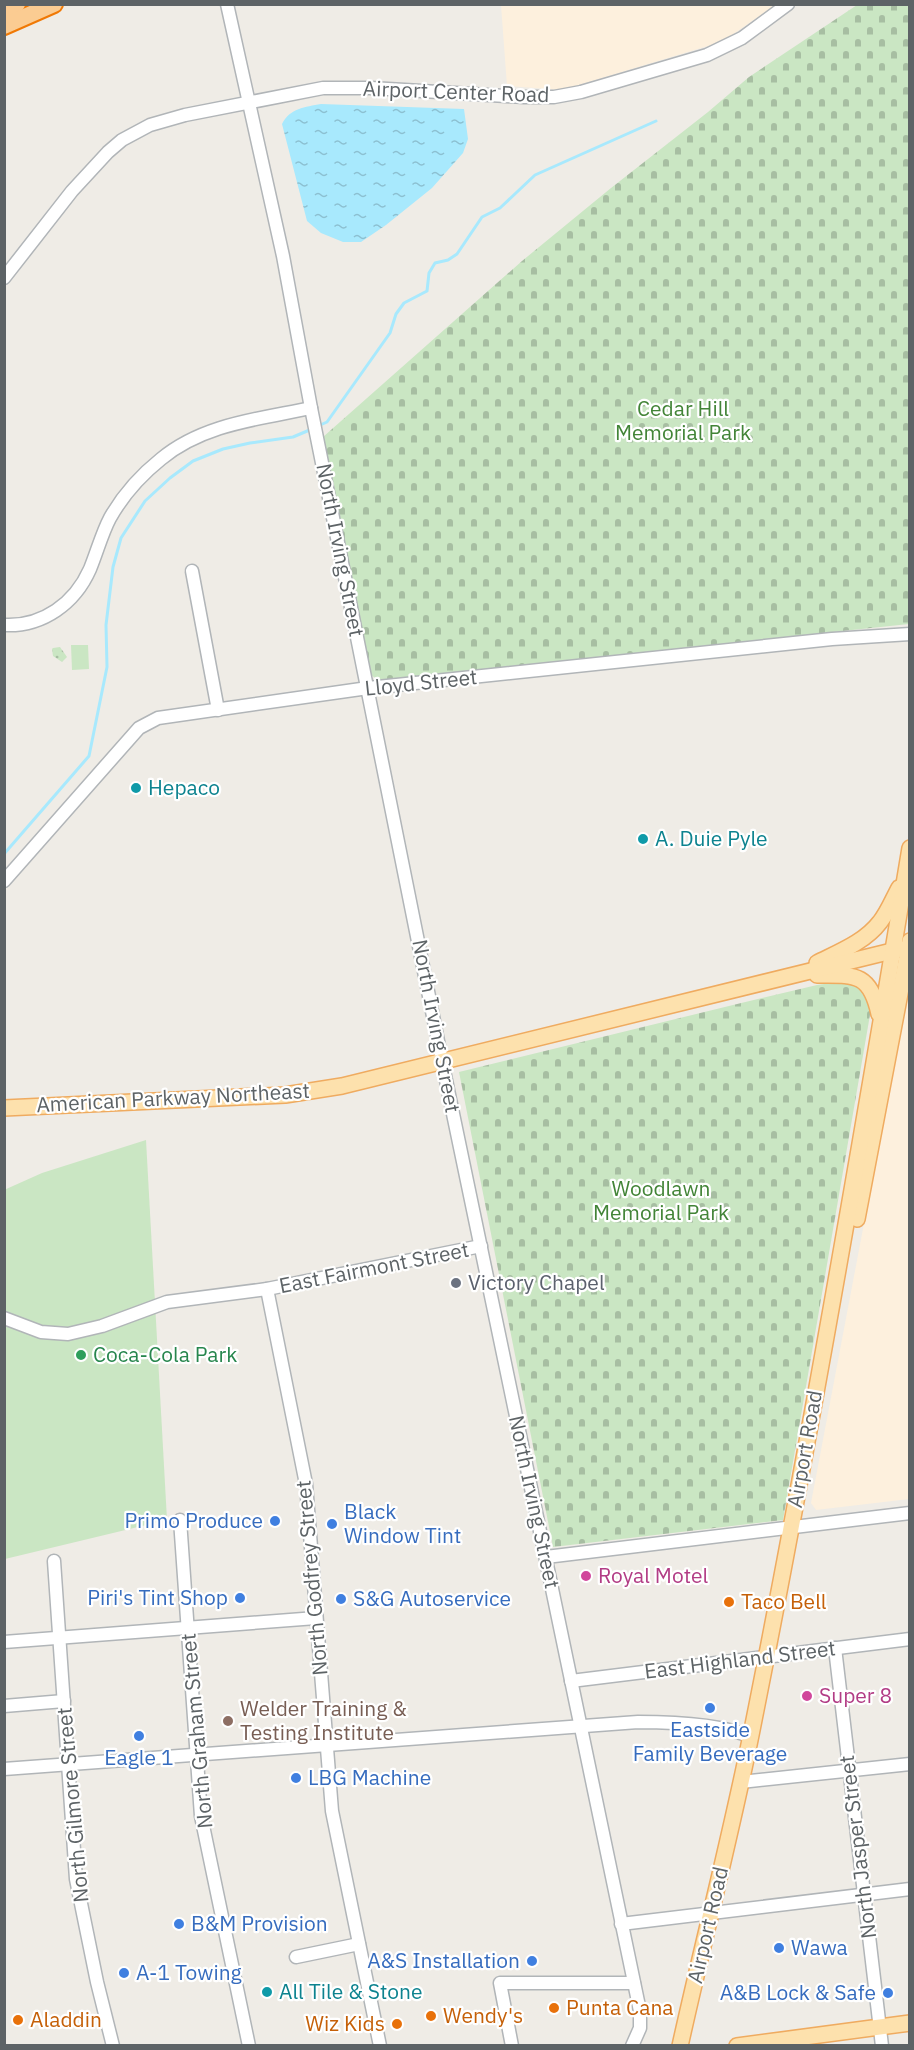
<svg xmlns="http://www.w3.org/2000/svg" width="914" height="2050" font-family="'IBM Plex Sans',sans-serif">
  <style>
    .commercial { fill: #fdf0dd }
    .green { fill: url(#green-dots) }
    .cemetery { fill: url(#cemetery-stones) }
    .pitch { fill: #cae6c3 }
    .water { fill: url(#water-ripples) }
    .lines { fill: none; stroke-linecap: round; stroke-linejoin: round }
    .stream { stroke: #a8e9fd; stroke-width: 3 }
    .minor-casing { stroke: #b1b5b8; stroke-width: 15 }
    .major-casing { stroke: #efab60; stroke-width: 18 }
    .highway-casing { stroke: #f07905; stroke-width: 20 }
    .minor { stroke: #fff; stroke-width: 12 }
    .major { stroke: #fde1ad; stroke-width: 15 }
    .highway { stroke: #fbcc92; stroke-width: 16 }
    .culture-dot { fill: #0f9aa8; stroke: #fff; stroke-width: 2 }
    .worship-dot { fill: #6b7280; stroke: #fff; stroke-width: 2 }
    .leisure-dot { fill: #2e9e5b; stroke: #fff; stroke-width: 2 }
    .shop-dot { fill: #3f7fe0; stroke: #fff; stroke-width: 2 }
    .hotel-dot { fill: #d1479c; stroke: #fff; stroke-width: 2 }
    .food-dot { fill: #e8710a; stroke: #fff; stroke-width: 2 }
    .education-dot { fill: #8d6e63; stroke: #fff; stroke-width: 2 }
    .labels { text-anchor: middle; stroke-width: 4.5; stroke-linejoin: round; paint-order: stroke }
    .street-label { font-size: 21px; fill: #5d6366; stroke: #fff }
    .park-label { font-size: 21px; fill: #428437; stroke: #fff }
    .culture-label { font-size: 21px; fill: #0d838f; stroke: #fff; text-anchor: start }
    .worship-label { font-size: 21px; fill: #5b616d; stroke: #fff; text-anchor: start }
    .leisure-label { font-size: 21px; fill: #27864d; stroke: #fff; text-anchor: start }
    .shop-label { font-size: 21px; fill: #366cbe; stroke: #fff; text-anchor: start }
    .hotel-label { font-size: 21px; fill: #b23c85; stroke: #fff; text-anchor: start }
    .food-label { font-size: 21px; fill: #c56008; stroke: #fff; text-anchor: start }
    .education-label { font-size: 21px; fill: #785e54; stroke: #fff; text-anchor: start }
  </style>
  <defs>
    <pattern id="green-dots" width="8" height="8" patternUnits="userSpaceOnUse" patternTransform="scale(1.5)"><rect width="8" height="8" fill="#cae6c3"/><path d="M2 2h.1M6 6h.1" fill="none" stroke="#a7bea2" stroke-width="1.8" stroke-linecap="round"/></pattern>
    <pattern id="cemetery-stones" width="16" height="16" patternUnits="userSpaceOnUse" patternTransform="scale(1.5)"><rect width="16" height="16" fill="#cae6c3"/><path d="M2 7V4a2 2 0 0 1 4 0v3zM10 15v-3a2 2 0 0 1 4 0v3z" fill="#a7bea2"/></pattern>
    <pattern id="water-ripples" width="26" height="14" patternUnits="userSpaceOnUse" patternTransform="scale(1.5)"><rect width="26" height="14" fill="#a8e9fd"/><path d="M2 4q2-2 4 0t4 0M15 11q2-2 4 0t4 0" fill="none" stroke="#8cc0d1"/></pattern>
  </defs>
  <rect width="100%" height="100%" fill="#efece6"/>
  <g class="commercial">
    <polygon points="501,5 775,5 732,35 711,45 562,90 507,86"/>
    <polygon points="909,986 909,1499 816,1510 811,1503"/>
  </g>
  <polygon class="green" points="60,647 67,657 62,662 53,656 52,649 53,648"/>
  <g class="cemetery">
    <polygon points="857,5 909,5 909,624 381,680 375,678 369,673 323,437 522,261 611,188 708,112 749,77"/>
    <polygon points="845,981 867,992 871,1009 783,1520 553,1547 459,1072 733,1005 817,985"/>
  </g>
  <g class="pitch">
    <polygon points="71,645 88,645 89,669 72,670"/>
    <polygon points="146,1140 167,1520 5,1559 4,1190 42,1173"/>
  </g>
  <path class="water" d="M321,104L464,109L468,139L463,153L432,188L386,225L361,242H343L321,233L307,221L282,124C290,108 305,107 321,104Z"/>
  <g class="lines">
    <g class="stream">
      <polyline points="318,426 327,422 390,333 396,314 404,303 427,291 429,273 435,263 448,260 457,254 482,217 500,208 535,175 656,121"/>
      <polyline points="4,854 89,756 107,667 106,625 113,567 121,538 145,501 170,478 193,461 223,449 250,443 293,437 312,429"/>
    </g>
    <g class="minor-casing">
      <g id="minor">
        <polyline points="227,4 283,256 311,408 442,1061 640,2011 640,2028 632,2046"/>
        <polyline points="4,278 72,191 108,152 122,140 150,125 185,115 323,88 371,88 524,97 554,97 581,92 707,55 742,38 788,4"/>
        <polyline points="192,571 218,710"/>
        <path d="M4,625C43,627 75,603 90,569C97,552 102,533 110,518C123,495 141,475 161,459C203,424 259,419 311,408"/>
        <polyline points="4,881 139,728 158,718 368,688 832,639 910,634"/>
        <polyline points="267,1289 306,1484 332,1811 380,2046"/>
        <polyline points="4,1318 41,1332 68,1334 102,1326 167,1302 267,1289 481,1246"/>
        <polyline points="180,1520 201,1816 249,2046"/>
        <polyline points="546,1557 910,1513"/>
        <polyline points="54,1561 76,1879 97,1982 113,2046"/>
        <polyline points="4,1642 316,1618"/>
        <polyline points="835,1648 882,2046"/>
        <polyline points="571,1681 910,1639"/>
        <polyline points="4,1706 64,1701"/>
        <path d="M4,1769L638,1722C670,1722 721,1724 751,1737"/>
        <polyline points="741,1782 910,1764"/>
        <polyline points="621,1924 910,1889"/>
        <polyline points="296,1957 359,1944"/>
        <polyline points="512,2046 500,1983 634,1983"/>
      </g>
    </g>
    <g class="major-casing">
      <g id="major">
        <path d="M817,963C839,952 865,942 880,922C888,912 893,899 899,888"/>
        <path d="M817,975C854,975 870,972 879,1014"/>
        <polyline points="4,1108 285,1095 342,1086 900,949"/>
        <polyline points="857,1219 910,941"/>
        <path d="M680,2046C703,1942 730,1839 751,1735C810,1440 861,1144 910,848"/>
        <polyline points="737,2046 910,2023"/>
      </g>
    </g>
    <g class="highway-casing">
      <g id="highway">
        <polyline points="4,10 17,4"/>
        <polyline points="4,26 54,4"/>
      </g>
    </g>
    <use href="#minor" class="minor"/>
    <use href="#major" class="major"/>
    <use href="#highway" class="highway"/>
  </g>
  <g class="culture-dot">
    <circle cx="136" cy="788" r="6"/>
    <circle cx="643" cy="839" r="6"/>
    <circle cx="267" cy="1992" r="6"/>
  </g>
  <circle class="worship-dot" cx="456" cy="1283" r="6"/>
  <circle class="leisure-dot" cx="81" cy="1355" r="6"/>
  <g class="shop-dot">
    <circle cx="275" cy="1521" r="6"/>
    <circle cx="332" cy="1524" r="6"/>
    <circle cx="240" cy="1598" r="6"/>
    <circle cx="341" cy="1599" r="6"/>
    <circle cx="710" cy="1708" r="6"/>
    <circle cx="139" cy="1736" r="6"/>
    <circle cx="296" cy="1778" r="6"/>
    <circle cx="179" cy="1924" r="6"/>
    <circle cx="779" cy="1948" r="6"/>
    <circle cx="532" cy="1961" r="6"/>
    <circle cx="124" cy="1973" r="6"/>
    <circle cx="888" cy="1993" r="6"/>
  </g>
  <g class="hotel-dot">
    <circle cx="586" cy="1576" r="6"/>
    <circle cx="807" cy="1696" r="6"/>
  </g>
  <g class="food-dot">
    <circle cx="729" cy="1602" r="6"/>
    <circle cx="554" cy="2008" r="6"/>
    <circle cx="431" cy="2016" r="6"/>
    <circle cx="18" cy="2020" r="6"/>
    <circle cx="397" cy="2024" r="6"/>
  </g>
  <circle class="education-dot" cx="228" cy="1721" r="6"/>
  <g class="labels">
    <g class="street-label">
      <text transform="translate(456 92) rotate(2)" y="7">Airport Center Road</text>
      <text transform="translate(340 550) rotate(79)" y="7">North Irving Street</text>
      <text transform="translate(421 683) rotate(-6)" y="7">Lloyd Street</text>
      <text transform="translate(436 1026) rotate(79)" y="7">North Irving Street</text>
      <text transform="translate(173 1098) rotate(-3)" y="7">American Parkway Northeast</text>
      <text transform="translate(374 1268) rotate(-11)" y="7">East Fairmont Street</text>
      <text transform="translate(805 1449) rotate(-80)" y="7">Airport Road</text>
      <text transform="translate(534 1502) rotate(78)" y="7">North Irving Street</text>
      <text transform="translate(312 1578) rotate(-95)" y="7">North Godfrey Street</text>
      <text transform="translate(740 1660) rotate(-7)" y="7">East Highland Street</text>
      <text transform="translate(197 1731) rotate(-95)" y="7">North Graham Street</text>
      <text transform="translate(73 1805) rotate(-95)" y="7">North Gilmore Street</text>
      <text transform="translate(858 1847) rotate(-97)" y="7">North Jasper Street</text>
      <text transform="translate(708 1925) rotate(-77)" y="7">Airport Road</text>
    </g>
    <g class="park-label">
      <text x="683" y="416">Cedar Hill<tspan x="683" dy="24">Memorial Park</tspan></text>
      <text x="661" y="1196">Woodlawn<tspan x="661" dy="24">Memorial Park</tspan></text>
    </g>
    <g class="culture-label">
      <text x="148" y="795">Hepaco</text>
      <text x="655" y="846">A. Duie Pyle</text>
      <text x="279" y="1999">All Tile &amp; Stone</text>
    </g>
    <g class="worship-label">
      <text x="468" y="1290">Victory Chapel</text>
    </g>
    <g class="leisure-label">
      <text x="93" y="1362">Coca-Cola Park</text>
    </g>
    <g class="shop-label">
      <text x="344" y="1519">Black<tspan x="344" dy="24">Window Tint</tspan></text>
      <text x="263" y="1528" text-anchor="end">Primo Produce</text>
      <text x="228" y="1605" text-anchor="end">Piri's Tint Shop</text>
      <text x="353" y="1606">S&amp;G Autoservice</text>
      <text x="710" y="1737" text-anchor="middle">Eastside<tspan x="710" dy="24">Family Beverage</tspan></text>
      <text x="139" y="1765" text-anchor="middle">Eagle 1</text>
      <text x="308" y="1785">LBG Machine</text>
      <text x="191" y="1931">B&amp;M Provision</text>
      <text x="791" y="1955">Wawa</text>
      <text x="520" y="1968" text-anchor="end">A&amp;S Installation</text>
      <text x="136" y="1980">A-1 Towing</text>
      <text x="876" y="2000" text-anchor="end">A&amp;B Lock &amp; Safe</text>
    </g>
    <g class="hotel-label">
      <text x="598" y="1583">Royal Motel</text>
      <text x="819" y="1703">Super 8</text>
    </g>
    <g class="food-label">
      <text x="741" y="1609">Taco Bell</text>
      <text x="566" y="2015">Punta Cana</text>
      <text x="443" y="2023">Wendy's</text>
      <text x="30" y="2027">Aladdin</text>
      <text x="385" y="2031" text-anchor="end">Wiz Kids</text>
    </g>
    <g class="education-label">
      <text x="240" y="1716">Welder Training &amp;<tspan x="240" dy="24">Testing Institute</tspan></text>
    </g>
  </g>
  <rect width="914" height="2050" fill="none" stroke="#5d6366" stroke-width="12"/>
</svg>
